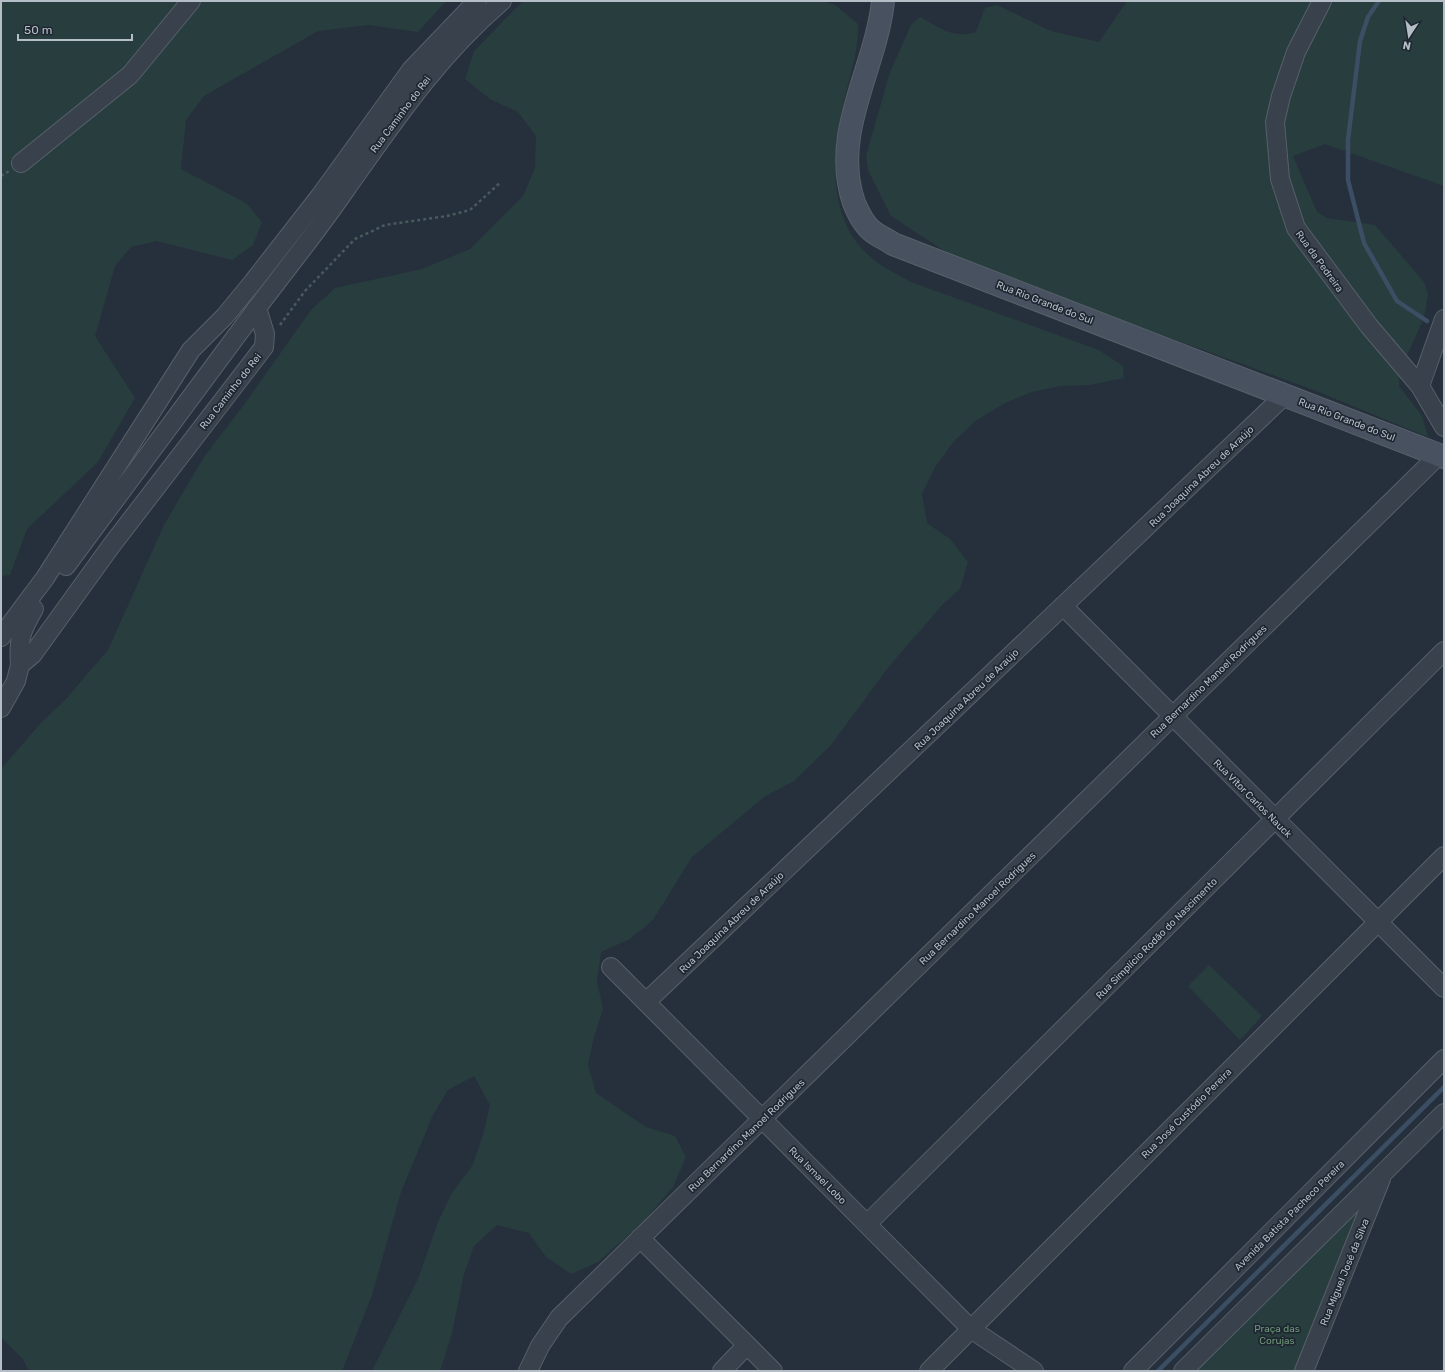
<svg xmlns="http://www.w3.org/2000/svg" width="1445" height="1372" font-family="Rubik,sans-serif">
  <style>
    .green { fill: #283d3e }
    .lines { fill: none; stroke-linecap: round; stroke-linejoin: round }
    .stream { stroke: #3c4e63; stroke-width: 4.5 }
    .street-casing { stroke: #57606a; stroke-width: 20 }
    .secondary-casing { stroke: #57606a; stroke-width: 24 }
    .path { stroke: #475a5c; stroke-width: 2.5; stroke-dasharray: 3 3; stroke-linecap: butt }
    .street { stroke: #39424c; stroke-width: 18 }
    .secondary { stroke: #48515f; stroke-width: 22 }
    .labels { text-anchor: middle; stroke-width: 3.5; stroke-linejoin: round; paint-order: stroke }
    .street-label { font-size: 10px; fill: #b5bdc7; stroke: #1e2731 }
    .park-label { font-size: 10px; fill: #6e9676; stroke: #1e2731 }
  </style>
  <rect width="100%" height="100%" fill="#26303c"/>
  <g class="green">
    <polygon points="1,1 446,1 418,32 369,25 318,31 204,96 186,120 181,169 246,203 262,222 253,245 232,260 157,241 131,247 115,266 95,336 135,398 98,462 27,529 10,575 1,576"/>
    <path d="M523,1H822L835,5L858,24C859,54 848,81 842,110C832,156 829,213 863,250C876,264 894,273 911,282L1099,350L1123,366L1124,378L1090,385L1060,386L1032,392L1005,403L977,420L954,441L935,467L922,494L927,523L950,539L968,562L960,589L944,603L890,665L831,745L794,781L764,797L692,857L653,920L630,939L601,952L597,981L603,1009L594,1037L588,1065L596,1093L646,1127L675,1136L686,1157L673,1187L644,1221L598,1262L571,1274L546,1257L529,1233L497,1225L474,1246L464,1274L452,1333L440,1371H372L418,1279L438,1222L452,1193L472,1166L483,1135L490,1105L474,1076L448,1090L433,1115L401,1192L372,1295L342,1371H29L23,1359L1,1337V769L39,725L66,699L108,650L164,525L204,457L243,406L311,310L335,288L422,269L470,249L523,196L535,168L536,136L518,112L490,99L465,79L474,51Z"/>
    <path d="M1127,1H1444V186L1325,144L1293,156L1317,212L1327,218L1375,225L1424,282L1428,294L1424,318L1399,373V386L1422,416L1428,437L1314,390L1065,300L946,252L891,216L868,170L866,156L890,72L911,25L920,17C940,28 953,39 976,32L985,8L997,5L1051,31L1099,42Z"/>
    <polygon points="1209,965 1262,1016 1240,1040 1188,986"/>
    <polygon points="1383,1174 1302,1371 1186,1371"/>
  </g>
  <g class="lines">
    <g class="stream">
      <polyline points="1379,1 1368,17 1360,41 1348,140 1348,180 1364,243 1397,301 1427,321"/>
      <polyline points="1158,1371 1444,1087"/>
    </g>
    <g class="street-casing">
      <g id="street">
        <polyline points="1322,1 1296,52 1281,96 1275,122 1280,179 1296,228 1369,326 1420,386 1444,427"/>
        <polyline points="21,163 130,75 191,1"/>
        <polyline points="1420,386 1444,319"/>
        <polyline points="66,566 257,308"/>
        <polyline points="1063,606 1444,988"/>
        <polyline points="1,637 45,578 191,350 225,316 253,282 320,196 411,70 477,1"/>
        <path d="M20,665C18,640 21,631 34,609"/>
        <path d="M1,708L16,681L20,665L33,654L111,546L264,347L265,334L257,308C287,268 318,230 346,189C395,120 437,57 502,1"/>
        <polyline points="611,967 971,1329 1034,1371"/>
        <polyline points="646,1002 1285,395"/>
        <polyline points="867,1224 1444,651"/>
        <polyline points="640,1238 773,1371"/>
        <polyline points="528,1371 540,1346 559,1318 1439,455"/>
        <polyline points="722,1371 747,1345"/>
        <polyline points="929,1371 1444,856"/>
        <polyline points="1133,1371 1444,1059"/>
        <polyline points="1183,1371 1444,1113"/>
        <polyline points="1304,1371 1381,1179"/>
      </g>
    </g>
    <g class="secondary-casing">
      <path id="secondary" d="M883,1C876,69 830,133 854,203C858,212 863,224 872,231C878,236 886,239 893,244L1444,457"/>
    </g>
    <g class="path">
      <polyline points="1,176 9,171"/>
      <polyline points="280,325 305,291 355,239 385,225 447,216 470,210 501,182"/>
    </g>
    <use href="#street" class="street"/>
    <use href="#secondary" class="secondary"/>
  </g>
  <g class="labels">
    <g class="street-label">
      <text transform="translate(400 114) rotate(-53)" y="4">Rua Caminho do Rei</text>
      <text transform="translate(1320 261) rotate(54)" y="4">Rua da Pedreira</text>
      <text transform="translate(1045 302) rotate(21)" y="4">Rua Rio Grande do Sul</text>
      <text transform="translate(230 391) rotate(-52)" y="4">Rua Caminho do Rei</text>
      <text transform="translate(1347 419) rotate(21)" y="4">Rua Rio Grande do Sul</text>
      <text transform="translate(1201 476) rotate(-44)" y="4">Rua Joaquina Abreu de Araújo</text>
      <text transform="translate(1208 681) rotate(-44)" y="4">Rua Bernardino Manoel Rodrigues</text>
      <text transform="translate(966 699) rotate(-44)" y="4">Rua Joaquina Abreu de Araújo</text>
      <text transform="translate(1253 798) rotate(45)" y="4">Rua Vítor Carlos Nauck</text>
      <text transform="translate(977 908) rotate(-44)" y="4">Rua Bernardino Manoel Rodrigues</text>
      <text transform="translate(731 922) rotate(-44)" y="4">Rua Joaquina Abreu de Araújo</text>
      <text transform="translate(1156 938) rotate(-45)" y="4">Rua Simplício Rodão do Nascimento</text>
      <text transform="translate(1186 1113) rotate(-45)" y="4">Rua José Custódio Pereira</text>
      <text transform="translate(746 1135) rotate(-44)" y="4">Rua Bernardino Manoel Rodrigues</text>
      <text transform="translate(818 1175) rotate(45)" y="4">Rua Ismael Lobo</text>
      <text transform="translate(1289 1215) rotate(-45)" y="4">Avenida Batista Pacheco Pereira</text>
      <text transform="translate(1344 1272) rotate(-68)" y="4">Rua Miguel José da Silva</text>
    </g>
    <g class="park-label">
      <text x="1277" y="1332">Praça das<tspan x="1277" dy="12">Corujas</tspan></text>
    </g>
  </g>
  <rect width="1445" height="1372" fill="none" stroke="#b5bdc7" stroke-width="4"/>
  <g transform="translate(1409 36) rotate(192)" stroke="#1e2731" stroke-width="3" paint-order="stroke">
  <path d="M0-3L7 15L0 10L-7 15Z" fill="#b5bdc7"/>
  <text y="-6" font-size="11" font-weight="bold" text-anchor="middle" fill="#b5bdc7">N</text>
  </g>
  <path d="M18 34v6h114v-6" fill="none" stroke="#b5bdc7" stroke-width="2"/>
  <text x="24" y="34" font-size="12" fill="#b5bdc7" stroke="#1e2731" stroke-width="3" paint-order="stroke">50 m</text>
</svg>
